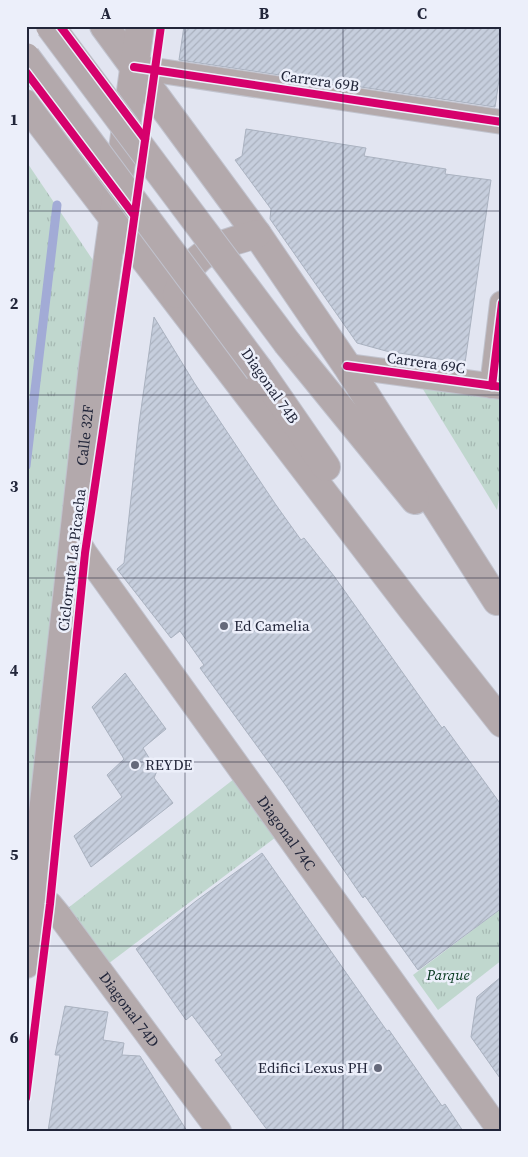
<svg xmlns="http://www.w3.org/2000/svg" width="528" height="1157" font-family="'Source Serif 4',serif">
  <style>
    .park { fill: url(#park-tufts) }
    .lines { fill: none; stroke-linecap: round; stroke-linejoin: round }
    .stream { stroke: #a2abd6; stroke-width: 9 }
    .building { fill: url(#building-hatch); stroke: #aab2c0 }
    .street-casing { stroke: #c1c3ce; stroke-width: 26 }
    .secondary-casing { stroke: #c1c3ce; stroke-width: 30 }
    .street { stroke: #b4aaac; stroke-width: 24 }
    .secondary { stroke: #b3a9ac; stroke-width: 28 }
    .secondary-bridge-casing { stroke: #c1c3ce; stroke-width: 30; stroke-linecap: butt }
    .secondary-bridge { stroke: #b3a9ac; stroke-width: 28 }
    .cycleway-casing { stroke: #eceffa; stroke-width: 11 }
    .cycleway { stroke: #d6006c; stroke-width: 8 }
    .grid { fill: none; stroke: #22263a; stroke-width: 1; stroke-opacity: 0.55 }
    .poi-dot { fill: #65697a; stroke: #eceffa; stroke-width: 2 }
    .labels { text-anchor: middle; stroke-width: 5; stroke-linejoin: round; paint-order: stroke }
    .street-label { font-size: 15px; fill: #22263a; stroke: #eceffa }
    .poi-label { font-size: 15px; fill: #22263a; stroke: #eceffa; text-anchor: start }
    .park-label { font-size: 15px; font-style: italic; fill: #05371d; stroke: #eceffa }
    .neatline { fill: none; stroke: #22263a; stroke-width: 2 }
    .grid-label { font-size: 16px; text-anchor: middle; font-weight: bold; fill: #22263a }
  </style>
  <defs>
    <pattern id="park-tufts" width="24" height="20" patternUnits="userSpaceOnUse" patternTransform="scale(1.25)"><rect width="24" height="20" fill="#c0d7ce"/><path d="M3 7l-1-3M5 7V3M7 7l1-3M15 17l-1-3M17 17v-4M19 17l1-3" fill="none" stroke="#a5b8b2"/></pattern>
    <pattern id="building-hatch" width="6" height="6" patternUnits="userSpaceOnUse" patternTransform="scale(1.25)"><rect width="6" height="6" fill="#c6cedd"/><path d="M-1 1l2-2M0 6l6-6M5 7l2-2" fill="none" stroke="#aab1be"/></pattern>
  </defs>
  <rect width="100%" height="100%" fill="#e2e5f1"/>
  <g class="park">
    <polygon points="26,161 105,278 26,964"/>
    <polygon points="421,386 502,397 502,482 497,510"/>
    <polygon points="243,772 284,831 100,970 59,915"/>
    <polygon points="502,908 502,960 438,1010 413,975"/>
  </g>
  <g class="lines">
    <polyline class="stream" points="26,466 57,205"/>
  </g>
  <g class="building">
    <polygon points="184,26 502,26 502,60 495,107 179,60"/>
    <polygon points="246,129 366,148 364,156 446,169 445,174 491,180 465,363 386,351 357,343 270,219 271,209 235,160 242,156"/>
    <polygon points="154,317 195,384 276,505 301,540 304,538 334,576 442,728 444,726 502,806 502,908 418,970 365,896 363,898 284,783 200,668 204,665 180,631 171,638 117,569 124,563 139,424"/>
    <polygon points="125,673 166,729 143,748 157,771 154,778 173,803 91,867 74,836 122,797 107,775 124,759 92,707"/>
    <polygon points="262,853 387,1031 389,1030 442,1106 445,1104 463,1131 268,1131 215,1060 222,1055 192,1015 186,1020 136,949 196,901"/>
    <polygon points="502,976 502,1081 471,1037 477,997"/>
    <polygon points="65,1006 108,1012 103,1040 124,1043 122,1055 140,1056 187,1131 48,1131 60,1055 55,1055"/>
  </g>
  <g class="lines">
    <g class="street-casing">
      <g id="street">
        <polyline points="134,67 502,122"/>
        <polyline points="347,366 502,387"/>
        <polyline points="492,386 502,303"/>
        <path id="s1" d="M74,535L85,553L500,1131"/>
        <path id="s2" d="M35,894L50,904L59,915L219,1131"/>
      </g>
    </g>
    <g class="secondary-casing">
      <g id="secondary">
        <polyline points="104,26 257,234 347,366 497,601"/>
        <polyline points="26,104 413,610 502,723"/>
        <path d="M177,294C193,250 216,246 257,234"/>
        <polyline points="288,344 415,500"/>
        <polyline points="259,370 326,467"/>
        <path id="s3" d="M26,964L93,366L140,26"/>
      </g>
    </g>
    <use href="#street" class="street"/>
    <use href="#secondary" class="secondary"/>
    <g class="secondary-bridge-casing">
      <g id="secondary-bridge">
        <polyline points="50,26 288,344"/>
        <polyline points="26,57 259,370"/>
      </g>
    </g>
    <use href="#secondary-bridge" class="secondary-bridge"/>
    <g class="cycleway-casing">
      <g id="cycleway">
        <polyline points="60,26 145,139"/>
        <polyline points="134,67 502,122"/>
        <polyline points="26,72 134,215"/>
        <polyline points="347,366 502,387"/>
        <polyline points="492,386 502,303"/>
        <polyline points="26,1098 50,904 85,553 129,255 161,26"/>
      </g>
    </g>
    <use href="#cycleway" class="cycleway"/>
  </g>
  <path class="grid" d="M185,26V1131M343,26V1131M26,211H502M26,395H502M26,578H502M26,762H502M26,946H502"/>
  <g class="poi-dot">
    <circle cx="224" cy="626" r="5"/>
    <circle cx="135" cy="765" r="5"/>
    <circle cx="378" cy="1068" r="5"/>
  </g>
  <g class="labels">
    <g class="street-label">
      <text transform="translate(320 81) rotate(8)" y="5">Carrera 69B</text>
      <text transform="translate(426 363) rotate(8)" y="5">Carrera 69C</text>
      <text transform="translate(270 386) rotate(55)" y="5">Diagonal 74B</text>
      <text dy="5" stroke="none"><textPath href="#s3" startOffset="532">Calle 32F</textPath></text>
      <text transform="translate(72 560) rotate(-83)" y="5">Ciclorruta La Picacha</text>
      <text dy="5" stroke="none"><textPath href="#s1" startOffset="366">Diagonal 74C</textPath></text>
      <text dy="5" stroke="none"><textPath href="#s2" startOffset="150">Diagonal 74D</textPath></text>
    </g>
    <g class="poi-label">
      <text x="234" y="631">Ed Camelia</text>
      <text x="145" y="770">REYDE</text>
      <text x="368" y="1073" text-anchor="end">Edifici Lexus PH</text>
    </g>
    <g class="park-label">
      <text x="448" y="980">Parque</text>
    </g>
  </g>
  <rect width="528" height="1157" fill="none" stroke="#eceffa" stroke-width="55"/>
  <rect x="28" y="28" width="472" height="1102" class="neatline"/>
  <g class="grid-label">
    <text x="106" y="19">A</text>
    <text x="264" y="19">B</text>
    <text x="422" y="19">C</text>
    <text x="14" y="125">1</text>
    <text x="14" y="309">2</text>
    <text x="14" y="492">3</text>
    <text x="14" y="676">4</text>
    <text x="14" y="860">5</text>
    <text x="14" y="1043">6</text>
  </g>
</svg>
